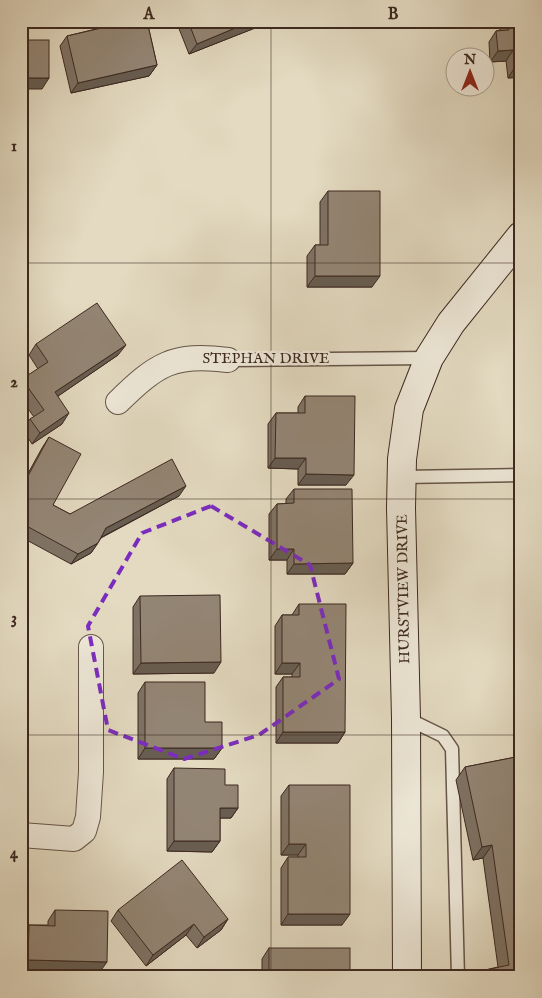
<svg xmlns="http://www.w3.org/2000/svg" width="542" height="998" font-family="'IM FELL English',serif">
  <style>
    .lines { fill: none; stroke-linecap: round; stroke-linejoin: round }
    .lane-casing { stroke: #665548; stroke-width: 15 }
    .street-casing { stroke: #665548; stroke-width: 26 }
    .secondary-casing { stroke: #3d2920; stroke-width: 30 }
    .lane { stroke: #ede7d7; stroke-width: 12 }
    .street { stroke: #ede7d7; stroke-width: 24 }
    .secondary { stroke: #ede7d7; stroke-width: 28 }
    .wall { fill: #7e7264; stroke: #3d2920 }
    .shaded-wall { fill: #675d51; stroke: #3d2920 }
    .building { fill: #938574; stroke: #3d2920 }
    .marked { fill: none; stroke: #7b2cbf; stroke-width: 4; stroke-dasharray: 10 6; stroke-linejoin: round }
    .grid { fill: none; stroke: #3d2920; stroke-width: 1; stroke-opacity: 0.55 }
    .labels { text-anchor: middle; stroke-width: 4.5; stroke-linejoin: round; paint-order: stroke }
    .street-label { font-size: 15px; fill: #3d2920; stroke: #ede7d7 }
    .neatline { fill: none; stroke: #3d2920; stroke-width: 2 }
    .grid-label { font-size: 16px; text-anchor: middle; font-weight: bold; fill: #3d2920 }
  </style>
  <rect width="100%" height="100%" fill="#e3dac1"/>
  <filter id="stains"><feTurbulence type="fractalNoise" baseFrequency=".004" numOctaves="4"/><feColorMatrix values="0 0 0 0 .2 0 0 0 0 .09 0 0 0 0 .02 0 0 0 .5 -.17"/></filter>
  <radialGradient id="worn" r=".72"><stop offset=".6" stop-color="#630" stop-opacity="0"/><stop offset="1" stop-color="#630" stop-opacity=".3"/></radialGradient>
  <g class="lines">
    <g class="lane-casing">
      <g id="lane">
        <polyline points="228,360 429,358"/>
        <polyline points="402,477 521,475"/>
        <polyline points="406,718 443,736 452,749 458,977"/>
      </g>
    </g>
    <g class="street-casing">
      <g id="street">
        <path d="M118,402C157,364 173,353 228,360"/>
        <polyline points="21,835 74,839 84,831 88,817 91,772 91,647"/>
      </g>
    </g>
    <g class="secondary-casing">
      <polyline id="secondary" points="407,977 406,718 401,508 402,459 409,409 429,358 451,323 521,236"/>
    </g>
    <use href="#lane" class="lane"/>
    <use href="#street" class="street"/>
    <use href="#secondary" class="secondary"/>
  </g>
  <g class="wall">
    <polygon points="100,21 147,21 157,65 149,76 71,93 60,46 67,36 96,29 96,28"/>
    <polygon points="176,21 260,21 255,28 189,54"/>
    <polygon points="499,21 521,21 521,77 508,78 506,61 490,62 489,42 496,31 500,30"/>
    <polygon points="328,191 372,287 307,287 307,256 315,245 320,245 320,202"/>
    <polygon points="36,344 118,355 58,396 62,424 32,444 23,430 30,419 34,417 21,399 21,381 22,379 38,369 29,355"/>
    <polygon points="305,396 346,485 298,485 298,469 268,468 268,424 276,413 298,413 298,407"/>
    <polygon points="49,437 53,505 70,514 179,496 101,538 91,553 71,564 21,537 21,486 42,448"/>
    <polygon points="294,489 353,563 345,574 287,574 287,560 269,560 269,514 277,504 286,504 286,499"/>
    <polygon points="140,596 214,673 133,674 133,607"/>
    <polygon points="299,604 345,732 338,743 276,743 276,687 283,677 292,677 292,674 275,674 275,626 282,615 292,615"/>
    <polygon points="145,682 222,748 214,759 138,759 138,693"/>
    <polygon points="521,756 521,977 470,977 472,973 498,967 483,858 473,860 456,780 465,767"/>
    <polygon points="174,768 225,785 238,808 231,818 220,818 220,841 212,852 167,851 167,779"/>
    <polygon points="289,785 342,925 281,925 281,868 288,857 298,857 298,855 281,855 281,796"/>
    <polygon points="55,910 99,973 21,971 21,935 29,925 48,925 48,921"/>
    <polygon points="118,910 228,919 221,930 197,948 186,935 146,966 111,921"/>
    <polygon points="269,948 350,977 262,977 262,959"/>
  </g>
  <g class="shaded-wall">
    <polygon points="252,21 260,21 255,28 189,54 197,44"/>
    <polygon points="513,50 506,61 490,62 498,51"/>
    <polygon points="157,65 149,76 71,93 78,83"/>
    <polygon points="515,67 521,67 521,77 508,78"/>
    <polygon points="21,78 49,78 42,89 21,89"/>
    <polygon points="315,276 380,276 372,287 307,287"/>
    <polygon points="126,345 118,355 48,403 55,392"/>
    <polygon points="69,413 62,424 32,444 40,433"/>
    <polygon points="275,458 306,458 298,469 268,468"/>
    <polygon points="306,474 354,475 346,485 298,485"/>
    <polygon points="186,486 179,496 98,539 106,528"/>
    <polygon points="98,543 91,553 71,564 78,554"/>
    <polygon points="277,549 294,549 287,560 269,560"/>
    <polygon points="353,563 345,574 287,574 294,564"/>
    <polygon points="221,662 214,673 133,674 141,663"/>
    <polygon points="282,663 300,663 292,674 275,674"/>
    <polygon points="21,709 28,709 21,719"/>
    <polygon points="283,732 345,732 338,743 276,743"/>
    <polygon points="145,748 222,748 214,759 138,759"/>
    <polygon points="220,808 238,808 231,818 213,818"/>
    <polygon points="174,841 220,841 212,852 167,851"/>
    <polygon points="289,844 306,844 298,855 281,855"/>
    <polygon points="492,845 483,858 473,860 482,847"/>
    <polygon points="288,914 350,914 342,925 281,925"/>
    <polygon points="228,919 221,930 197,948 204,937"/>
    <polygon points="194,924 186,935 146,966 153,955"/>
    <polygon points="28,960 107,962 99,973 21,971"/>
  </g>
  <g class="building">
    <polygon points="104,21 147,21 157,65 78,83 67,36 106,27"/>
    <polygon points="188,21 252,21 197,44"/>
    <polygon points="508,21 521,21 521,67 515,67 513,50 498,51 496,31 509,30"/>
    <rect x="21" y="40" width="28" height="38"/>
    <polygon points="328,191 380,191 380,276 315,276 315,245 328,245"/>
    <polygon points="97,303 126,345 55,392 69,413 40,433 30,419 44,410 22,379 48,362 36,344"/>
    <polygon points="305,396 355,396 354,475 306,474 306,458 275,458 276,413 305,413"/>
    <polygon points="49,437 81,454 53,505 70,514 172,459 186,486 106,528 98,543 78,554 21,523 21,489"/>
    <polygon points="294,489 352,489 353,563 294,564 294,549 277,549 277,504 294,503"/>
    <polygon points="220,595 221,662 141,663 140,596"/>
    <polygon points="299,604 346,604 345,732 283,732 283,677 300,677 300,663 282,663 282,615 299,615"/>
    <rect x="21" y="621" width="1" height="49"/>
    <polygon points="145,682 205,682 205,722 222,722 222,748 145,748"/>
    <rect x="21" y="686" width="7" height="23"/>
    <polygon points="521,756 521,977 473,977 472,973 509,965 492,845 482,847 465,767"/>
    <polygon points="174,768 225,769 225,785 238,785 238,808 220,808 220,841 174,841"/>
    <polygon points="289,785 350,785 350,914 288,914 288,857 306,857 306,844 289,844"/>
    <polygon points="182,860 228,919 204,937 194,924 153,955 118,910"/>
    <polygon points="55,910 108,911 107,962 28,960 29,925 55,926"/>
    <rect x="269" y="948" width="81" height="29"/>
  </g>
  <path class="marked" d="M211,506L310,565L339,679L259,735L184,759L108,730L88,626L142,533Z"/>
  <path class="grid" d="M271,21V977M21,263H521M21,499H521M21,735H521"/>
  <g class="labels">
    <g class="street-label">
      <text x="266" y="363">STEPHAN DRIVE</text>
      <text transform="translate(403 589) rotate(-91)" y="5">HURSTVIEW DRIVE</text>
    </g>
  </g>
  <rect width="542" height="998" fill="none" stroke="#e3dac1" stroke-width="55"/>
  <g transform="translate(470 72)"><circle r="24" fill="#ede7d7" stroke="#a79b8e"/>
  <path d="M0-4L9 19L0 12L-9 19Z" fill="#8f2418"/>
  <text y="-8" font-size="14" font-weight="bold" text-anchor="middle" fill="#3d2920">N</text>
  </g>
  <rect x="28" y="28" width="486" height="942" class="neatline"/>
  <g class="grid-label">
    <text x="149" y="19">A</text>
    <text x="393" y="19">B</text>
    <text x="14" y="151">1</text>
    <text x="14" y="387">2</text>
    <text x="14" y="623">3</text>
    <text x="14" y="858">4</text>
  </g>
  <rect width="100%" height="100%" filter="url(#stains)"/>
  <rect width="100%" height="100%" fill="url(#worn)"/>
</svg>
